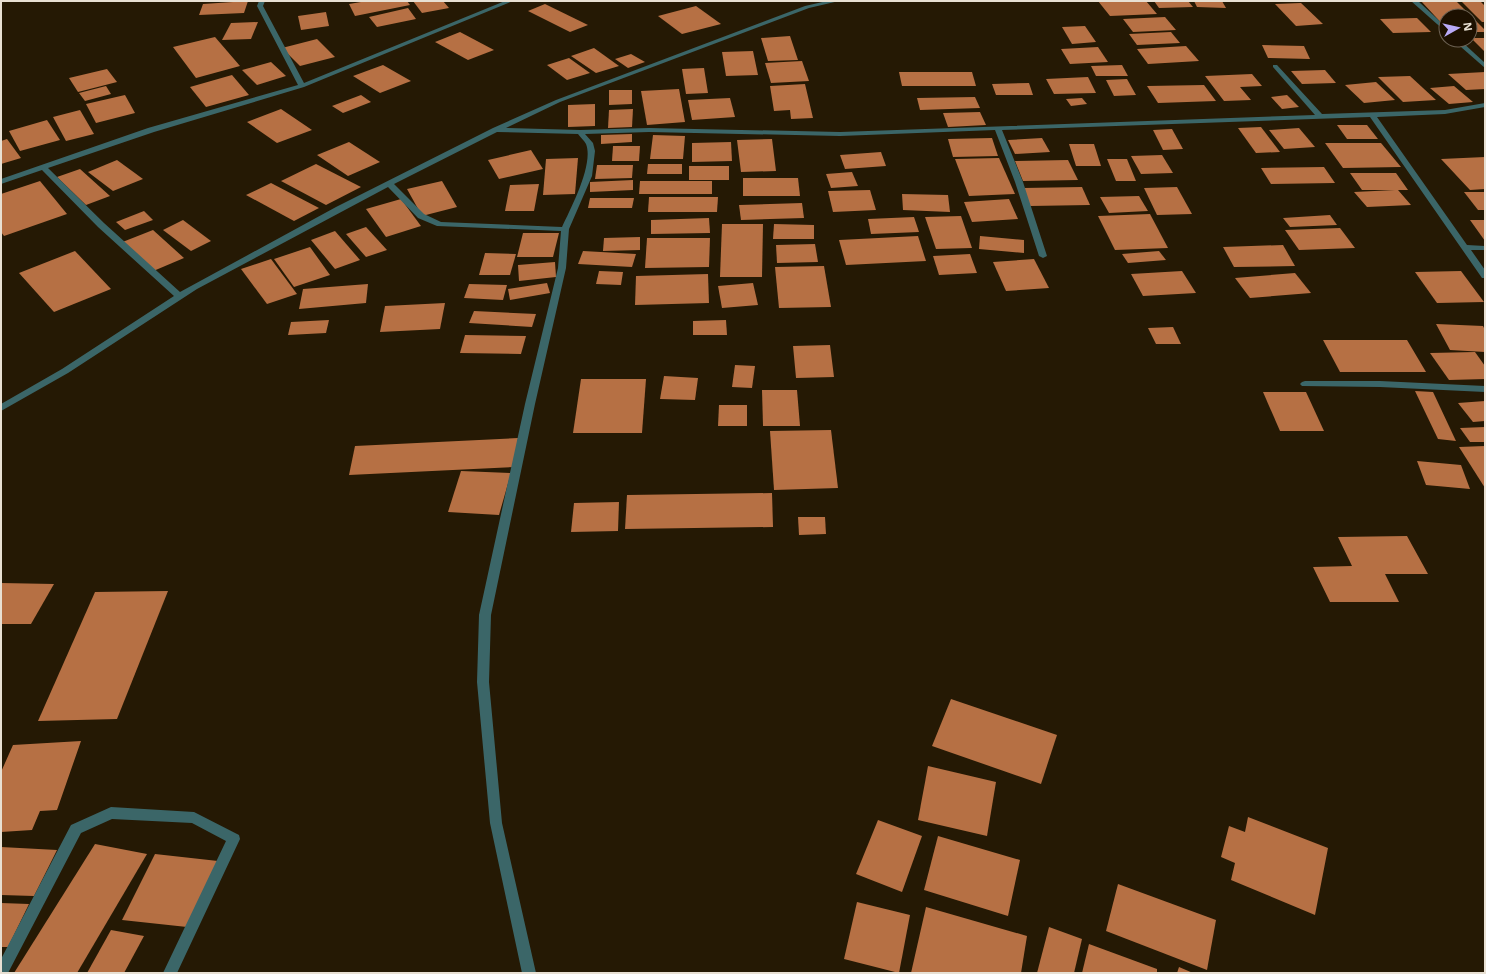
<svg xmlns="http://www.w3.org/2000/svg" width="1486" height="974" font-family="'Open Sans',sans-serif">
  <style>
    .building { fill: #b67044 }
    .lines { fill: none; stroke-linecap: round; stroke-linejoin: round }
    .street { fill: #3b6668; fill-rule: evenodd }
  </style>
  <rect width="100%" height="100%" fill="#251904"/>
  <g class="building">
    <polygon points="248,1 244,13 199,15 203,4"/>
    <polygon points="367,1 407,1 410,5 355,16 349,4"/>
    <polygon points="413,1 443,1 449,8 422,13"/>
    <polygon points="1098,1 1146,1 1157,14 1110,16"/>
    <polygon points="1154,1 1188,1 1193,7 1159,8"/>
    <polygon points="1194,1 1222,1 1226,8 1197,7"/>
    <polygon points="1421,1 1456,1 1485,30 1485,32 1470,32 1470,16 1446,16 1446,28"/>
    <polygon points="1461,1 1480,1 1485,6 1485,22 1482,22"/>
    <polygon points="1301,3 1323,24 1296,26 1275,4"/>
    <polygon points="545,4 588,25 570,32 528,11"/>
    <polygon points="696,6 721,24 682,34 658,16"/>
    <polygon points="408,8 416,19 377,27 369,17"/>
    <polygon points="326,12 329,26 301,30 298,16"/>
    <polygon points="1165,17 1176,30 1133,32 1123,19"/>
    <polygon points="1417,18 1431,32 1393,33 1380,19"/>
    <polygon points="258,22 251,39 222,40 231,23"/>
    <polygon points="1085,26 1096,42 1072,44 1062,27"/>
    <polygon points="460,32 494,50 468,60 435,42"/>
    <polygon points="1171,32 1180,43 1137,45 1129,34"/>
    <polygon points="790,36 798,60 768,61 761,38"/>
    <polygon points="215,37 240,66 196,78 173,47"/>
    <polygon points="1471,38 1485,38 1485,52"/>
    <polygon points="317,39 335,57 300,66 282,48"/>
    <polygon points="1262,45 1304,46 1310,59 1268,58"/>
    <polygon points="1186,46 1199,61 1148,64 1137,49"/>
    <polygon points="1098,47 1108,62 1070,64 1061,49"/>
    <polygon points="594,48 619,66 596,73 571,56"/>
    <polygon points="753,51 758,75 726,76 722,52"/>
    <polygon points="631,54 645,62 628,68 615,59"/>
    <polygon points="569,58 590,73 567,80 547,65"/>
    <polygon points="802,61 809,81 771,83 765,63"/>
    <polygon points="271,62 286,76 257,85 242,70"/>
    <polygon points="383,65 411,81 380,93 353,76"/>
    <polygon points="1122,65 1128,76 1096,76 1091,66"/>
    <polygon points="704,68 708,93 686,94 682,69"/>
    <polygon points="107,69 117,82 78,92 69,78"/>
    <polygon points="1325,70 1336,83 1302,84 1291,71"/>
    <polygon points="899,72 972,72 976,86 902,86"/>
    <polygon points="1485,72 1485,89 1466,90 1448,74"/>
    <polygon points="1252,74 1262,86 1240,87 1251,100 1224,101 1205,76"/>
    <polygon points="232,75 249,95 206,107 190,87"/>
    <polygon points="1410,76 1436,100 1403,102 1378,77"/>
    <polygon points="1088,77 1096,93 1054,94 1046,79"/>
    <polygon points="1127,79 1136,95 1114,96 1106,80"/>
    <polygon points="1376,82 1395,100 1364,103 1345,85"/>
    <polygon points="1029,83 1033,95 996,95 992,84"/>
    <polygon points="805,84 813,118 791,119 790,110 774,111 770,86"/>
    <polygon points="1204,85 1216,101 1158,103 1147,86"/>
    <polygon points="106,86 111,94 85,101 79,93"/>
    <polygon points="1454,86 1473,102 1449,104 1430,88"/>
    <polygon points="679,89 685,122 647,125 641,91"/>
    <polygon points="609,90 632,90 632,104 609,105"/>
    <polygon points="125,95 135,113 96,123 86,104"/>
    <polygon points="361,95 371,102 343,113 332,106"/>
    <polygon points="1287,95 1299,107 1282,109 1271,97"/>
    <polygon points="975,97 980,108 920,110 917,98"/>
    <polygon points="730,98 735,117 692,120 688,100"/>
    <polygon points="1082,98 1087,104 1071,106 1066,99"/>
    <polygon points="595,104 595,126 568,127 568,105"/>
    <polygon points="281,109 312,130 277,143 247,122"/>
    <polygon points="633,109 632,127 608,128 609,110"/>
    <polygon points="80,110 94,134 66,141 53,117"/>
    <polygon points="980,112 986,125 948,127 943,113"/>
    <polygon points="47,120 60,140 20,151 9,131"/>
    <polygon points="1337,125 1367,125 1378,139 1347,139"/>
    <polygon points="1261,127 1280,152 1256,153 1238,128"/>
    <polygon points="1299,128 1315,147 1284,149 1269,130"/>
    <polygon points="1172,129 1183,149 1163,150 1153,130"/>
    <polygon points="632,134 632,142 601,144 601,135"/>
    <polygon points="653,135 685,136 683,159 650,159"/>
    <polygon points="992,138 998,156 953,157 948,139"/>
    <polygon points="1042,138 1050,152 1015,154 1008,140"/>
    <polygon points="7,139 21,158 1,164 1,141"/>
    <polygon points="772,139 776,171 741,172 737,140"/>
    <polygon points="349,142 380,162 348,176 317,155"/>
    <polygon points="731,142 732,161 692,162 692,143"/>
    <polygon points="1325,143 1381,143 1401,167 1343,168"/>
    <polygon points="1069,144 1094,144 1101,166 1076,166"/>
    <polygon points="613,146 640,146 639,161 612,161"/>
    <polygon points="531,150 543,169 499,179 488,160"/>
    <polygon points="881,152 886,166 845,169 840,155"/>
    <polygon points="1162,155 1173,173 1141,174 1131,156"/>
    <polygon points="1485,157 1485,189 1470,190 1441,159"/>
    <polygon points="578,158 575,194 543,195 546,159"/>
    <polygon points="999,158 1015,194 969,196 955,159"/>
    <polygon points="1107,159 1127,159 1136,181 1116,181"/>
    <polygon points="117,160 143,179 113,191 88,172"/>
    <polygon points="1068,160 1078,180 1023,181 1015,161"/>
    <polygon points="316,164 361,187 326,205 281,181"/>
    <polygon points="648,164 682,164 682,174 647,174"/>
    <polygon points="597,165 633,165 632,178 595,179"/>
    <rect x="689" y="166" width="40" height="14"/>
    <polygon points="1324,167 1335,183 1271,184 1261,168"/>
    <polygon points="80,169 110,196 86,205 57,177"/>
    <polygon points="852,172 858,186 831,188 826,174"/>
    <polygon points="1350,173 1396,173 1408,190 1398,190 1411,205 1367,207 1354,192 1395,190 1362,190"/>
    <polygon points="743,178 798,178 800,196 743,196"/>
    <polygon points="633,180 633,190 590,192 590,182"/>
    <polygon points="40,181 67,214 4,236 1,232 1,194"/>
    <polygon points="442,181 457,207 422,216 407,189"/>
    <polygon points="640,181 712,181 712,194 639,194"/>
    <polygon points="271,183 319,208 294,221 246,195"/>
    <polygon points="539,184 534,211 505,211 510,185"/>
    <polygon points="1082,187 1090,205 1030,206 1023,188"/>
    <polygon points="1177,187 1192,214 1157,215 1144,188"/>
    <polygon points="870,190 876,210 833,212 828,191"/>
    <polygon points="1464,192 1485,192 1485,210 1478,210"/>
    <polygon points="902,194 948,195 950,212 903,210"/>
    <polygon points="1139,196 1148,211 1109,213 1100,197"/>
    <polygon points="649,197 718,197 717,212 648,212"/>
    <polygon points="590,198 634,198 632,208 588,208"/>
    <polygon points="401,199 421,226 386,237 366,209"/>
    <polygon points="1009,199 1018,219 972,222 964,202"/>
    <polygon points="802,203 804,218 741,220 739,205"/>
    <polygon points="144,211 153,220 125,230 116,222"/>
    <polygon points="1150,214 1168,248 1115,250 1098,216"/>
    <polygon points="1330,215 1337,225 1290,227 1283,218"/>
    <polygon points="961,216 972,248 936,249 925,217"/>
    <polygon points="914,217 919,232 871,234 868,219"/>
    <polygon points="709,218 710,233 651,234 651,220"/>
    <polygon points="183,220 211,241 191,251 163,230"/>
    <polygon points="1470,220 1485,220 1485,241"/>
    <polygon points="722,224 763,224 762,277 720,277"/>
    <polygon points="774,224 814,225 814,239 773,239"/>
    <polygon points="366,227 387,250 366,257 346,234"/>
    <polygon points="1340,228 1355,248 1299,250 1285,230"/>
    <polygon points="153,230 184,258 151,272 120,243"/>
    <polygon points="335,231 360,260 335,269 311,240"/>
    <polygon points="523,233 559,233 553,257 517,257"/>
    <polygon points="918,236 926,261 846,265 839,240"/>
    <polygon points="980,236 1024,240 1024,253 979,249"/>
    <polygon points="640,237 640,250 603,251 604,238"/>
    <polygon points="647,238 710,238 709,267 645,268"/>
    <polygon points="815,244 818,262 777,263 776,245"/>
    <polygon points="1283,245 1295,266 1234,267 1223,247"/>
    <polygon points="310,247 330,275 294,287 274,259"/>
    <polygon points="75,251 111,289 54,312 19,273"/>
    <polygon points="583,251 636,254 632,267 578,264"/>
    <polygon points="1159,251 1166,260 1128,263 1122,254"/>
    <polygon points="485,253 516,254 510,275 479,275"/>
    <polygon points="970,254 977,273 939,275 933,256"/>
    <polygon points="271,259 297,294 267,304 241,269"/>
    <polygon points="1034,259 1049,288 1006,291 993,262"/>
    <polygon points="555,262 556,277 519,281 518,265"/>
    <polygon points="824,266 831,307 779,308 775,267"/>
    <polygon points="599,271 623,272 621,285 596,284"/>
    <polygon points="1182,271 1196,293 1143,296 1131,274"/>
    <polygon points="1461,271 1484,302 1437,303 1415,272"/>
    <polygon points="1295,273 1311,293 1250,298 1235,278"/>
    <polygon points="708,274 709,303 635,305 636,276"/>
    <polygon points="547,283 550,293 510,300 508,289"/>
    <polygon points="753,283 758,305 722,308 718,286"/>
    <polygon points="368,284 366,303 299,309 303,289"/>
    <polygon points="469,284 507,285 503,300 464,298"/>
    <polygon points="445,303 440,329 380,332 385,306"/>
    <polygon points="474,311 536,314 532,327 469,323"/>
    <polygon points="329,320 326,333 288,335 291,322"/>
    <polygon points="726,320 727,335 693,335 693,321"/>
    <polygon points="1436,324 1483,326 1485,330 1485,352 1450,350"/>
    <polygon points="1173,327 1181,344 1156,344 1148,328"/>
    <polygon points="465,335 526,336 521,354 460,353"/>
    <polygon points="1323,340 1407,340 1426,372 1340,372"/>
    <polygon points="830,345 834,377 796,378 793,346"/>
    <polygon points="1475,352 1485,366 1485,379 1449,380 1430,353"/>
    <polygon points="735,365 755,366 752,388 732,387"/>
    <polygon points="664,376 698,378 695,400 660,399"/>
    <polygon points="581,379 646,379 642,433 573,433"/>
    <polygon points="762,390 797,390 800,426 763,426"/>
    <polygon points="1415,391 1433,392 1456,441 1438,439"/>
    <polygon points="1263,392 1306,392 1324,431 1280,431"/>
    <polygon points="1485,401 1485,421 1473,422 1458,403"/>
    <polygon points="719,405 747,405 747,426 718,426"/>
    <polygon points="1485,427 1485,442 1470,442 1460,428"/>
    <polygon points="831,430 838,488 774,490 770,431"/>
    <polygon points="518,438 515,467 349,475 355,446"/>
    <polygon points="1485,446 1485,488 1459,447"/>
    <polygon points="1417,461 1461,465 1470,489 1426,485"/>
    <polygon points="461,471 511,473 499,515 448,512"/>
    <polygon points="772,493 773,527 625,529 627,495"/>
    <polygon points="619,502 618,531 571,532 574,503"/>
    <polygon points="798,517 825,517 826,534 799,535"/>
    <polygon points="1407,536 1428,574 1385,574 1399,602 1330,602 1313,567 1352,566 1338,537"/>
    <polygon points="1,583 54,584 31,624 1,624"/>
    <polygon points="168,591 117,719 38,721 95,592"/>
    <polygon points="951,699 1057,735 1041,784 932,746"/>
    <polygon points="81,741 57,810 40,811 32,830 1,832 1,772 13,745"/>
    <polygon points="928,766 996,782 987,836 918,820"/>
    <polygon points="1248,817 1328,848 1315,915 1231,880 1235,863 1221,857 1229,826 1245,832"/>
    <polygon points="878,820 922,836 902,892 856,874"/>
    <polygon points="938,836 1020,860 1008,916 924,890"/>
    <polygon points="95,844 147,854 77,973 14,973"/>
    <polygon points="1,847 57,850 34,896 1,895"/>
    <polygon points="155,854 218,861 187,927 122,920"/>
    <polygon points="1118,884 1216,920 1207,970 1106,931"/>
    <polygon points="857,902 910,915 899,973 844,959"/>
    <polygon points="1,903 29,904 8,947 1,947"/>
    <polygon points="926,907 1027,936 1021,973 911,973"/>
    <polygon points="1049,927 1082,939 1074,973 1037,973"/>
    <polygon points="111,930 144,936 124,973 87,973"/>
    <polygon points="1089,944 1157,969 1157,973 1082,973"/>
    <polygon points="1179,967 1193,973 1177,973"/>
  </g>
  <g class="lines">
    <g class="street">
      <path d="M259,1H265L263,6L304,83L505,1H513L304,87L154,132L48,168L104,223L180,292L336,207L493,128L556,100L805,6L827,1H839L809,8L560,102L506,128L580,130L649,128L840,132L1315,115L1273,67V65H1277L1322,114L1445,110L1485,103V107L1445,114L1377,117L1467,245L1485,246V250H1471L1485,270V278H1482L1370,117L1002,130L1023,182L1047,256L1043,258L1039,256L1015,182L995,130L840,136L649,132L585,134L593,143L595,151L592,176L569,229L566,268L535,404L491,615L489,682L502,823L536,973H522L490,823L477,682L479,615L525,404L558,268L561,231L437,226L418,218L388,187L197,289L68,373L1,411V404L62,369L174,296L98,227L42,170L1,184V179L148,128L298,85L257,6ZM497,132L578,134C580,137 584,140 586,144C594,164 571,208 562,227L441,222L424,214L394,184Z"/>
      <polygon points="1411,1 1418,1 1446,27 1446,32"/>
      <polygon points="1453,40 1460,40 1485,63 1485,68"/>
      <polygon points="1305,381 1380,381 1485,386 1485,392 1380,387 1302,386 1300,384 1302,382"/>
      <polygon points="111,807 194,812 239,835 240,839 177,973 163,973 226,841 192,823 112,819 81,833 8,973 1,973 1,959 71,825"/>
    </g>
  </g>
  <rect width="1486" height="974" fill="none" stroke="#e8e0d3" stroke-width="4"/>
  <g transform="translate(1458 28) rotate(82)"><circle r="19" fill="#1c1000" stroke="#6e6354"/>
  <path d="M0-3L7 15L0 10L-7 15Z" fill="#b9aaf7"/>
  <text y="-6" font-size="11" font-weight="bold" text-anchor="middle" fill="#e8e0d3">N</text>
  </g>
</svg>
